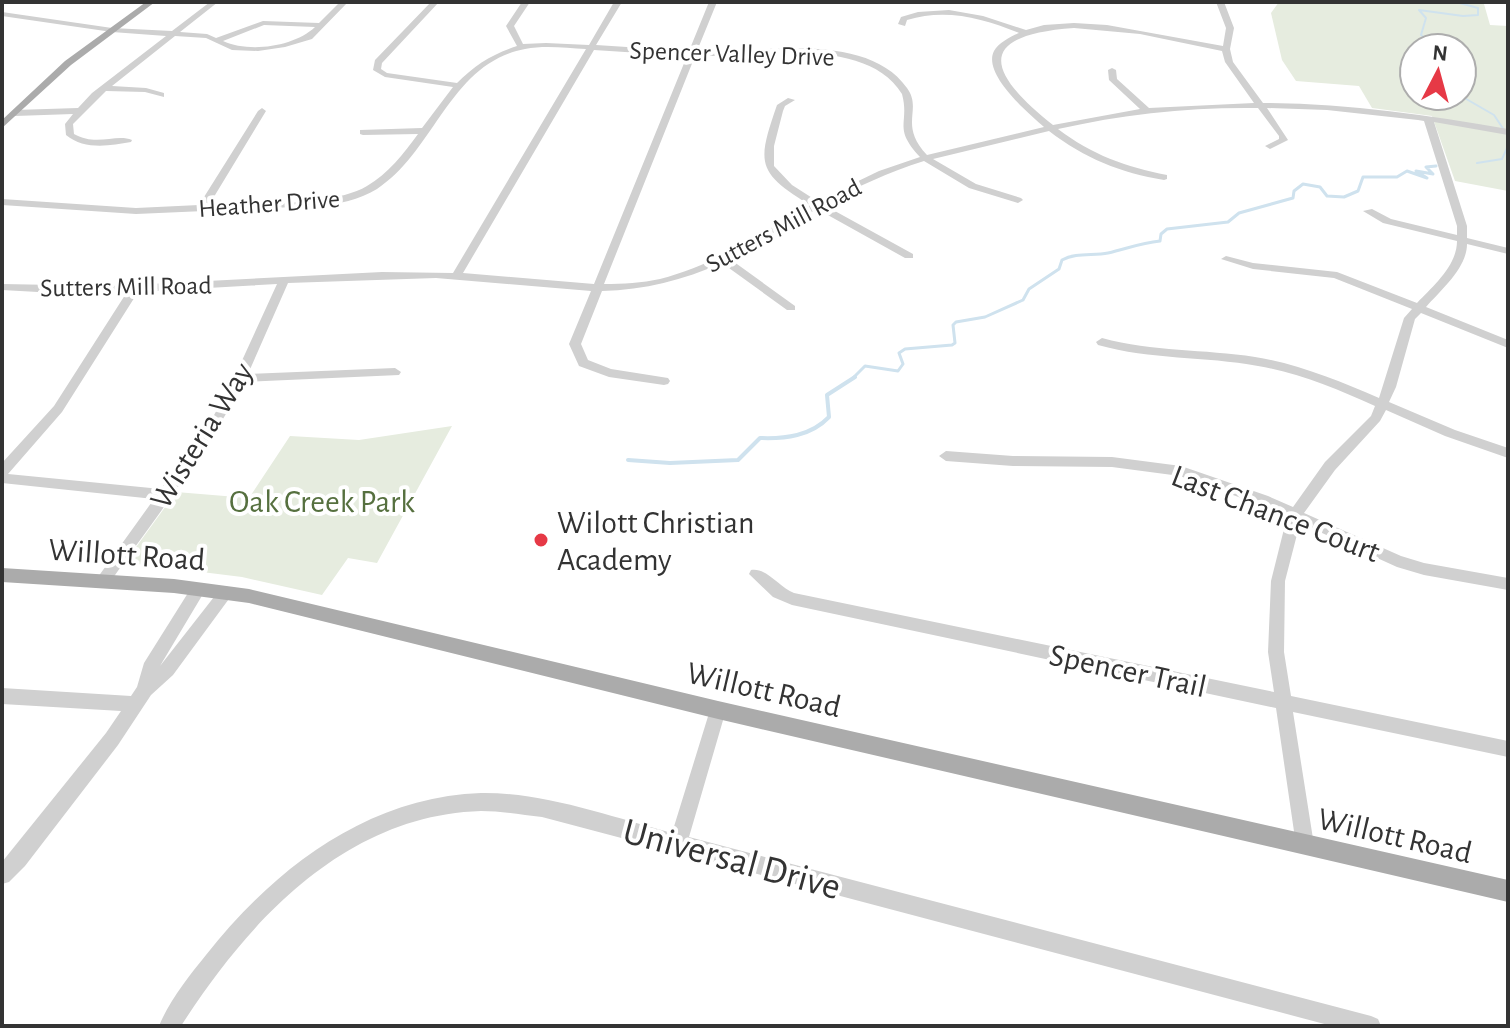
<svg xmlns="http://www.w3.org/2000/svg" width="1510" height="1028" font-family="'Alegreya Sans',sans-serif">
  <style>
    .green { fill: #e6ecdf; fill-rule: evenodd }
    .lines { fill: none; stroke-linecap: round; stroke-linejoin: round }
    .stream-far2 { stroke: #cfe2ee; stroke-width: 2 }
    .stream-far1 { stroke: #cfe2ee; stroke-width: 3 }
    .stream { stroke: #cfe2ee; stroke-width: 4 }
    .minor { fill: #d0d0d0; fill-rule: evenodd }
    .major { fill: #ababab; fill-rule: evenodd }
    .poi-dot { fill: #e63946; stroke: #fff; stroke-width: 3 }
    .labels { text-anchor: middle; stroke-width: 8; stroke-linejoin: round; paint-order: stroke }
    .far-street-label { font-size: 26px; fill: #333; stroke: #fff }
    .street-label { font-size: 32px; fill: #333; stroke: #fff }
    .park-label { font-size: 32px; fill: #56703f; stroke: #fff }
    .poi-label { font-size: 32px; fill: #333; stroke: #fff; text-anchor: start }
    .near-street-label { font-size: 38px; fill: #333; stroke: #fff }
  </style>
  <rect width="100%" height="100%" fill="#fff"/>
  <g class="green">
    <path d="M1279,2L1484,4L1490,25L1508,26V191L1455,181L1432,116L1372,108L1359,86L1296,81L1282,60L1271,13ZM1414,48H1462V96H1414Z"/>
    <polygon points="452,426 377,563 348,558 322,595 242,577 129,563 134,550 176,492 249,498 290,436 359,440"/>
  </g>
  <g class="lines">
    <g class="stream-far2">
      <polyline points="1454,48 1432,43 1421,35 1426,18 1419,10 1463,16 1478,15 1478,8 1456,2"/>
      <polyline points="1462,51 1466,54 1462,57"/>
      <polyline points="1461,96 1494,115 1508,136"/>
      <polyline points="1477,163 1502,159 1508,146"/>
    </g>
    <path class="stream-far1" d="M852,379L865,366L898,371L903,364L899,353L905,349L952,345L955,343L953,325L956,322L985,317L1023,300L1029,289L1059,269L1062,260C1076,252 1093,256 1108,253C1126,249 1140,243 1160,241L1161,234L1167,229L1228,222L1239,213L1293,198L1294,191L1303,184L1320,187L1327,196L1344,197L1358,191L1363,177H1397L1407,171L1427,178L1416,171L1433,174L1426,167L1436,166"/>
    <path class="stream" d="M628,460L670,463L738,460L760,438C785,439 811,436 829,417L827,395L855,377"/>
    <g class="minor">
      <path d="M210,2H218L180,32L207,34L216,38L263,21L319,23L340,2H348L312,39L285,47L258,51L232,50L206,38L175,36L112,86L146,88L164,93V97L145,92L106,91L73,124L74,134C97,147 116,133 132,140L131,142C109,146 84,150 66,135L65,124L73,114L15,116L11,113L15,110L78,108L92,93L166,36L112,32L2,16V12L112,28L172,31ZM264,25L315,27C294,47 249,53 223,41Z"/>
      <path d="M431,2H439L382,63L381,69L387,73L457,83C475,65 492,54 517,46L506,26L522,2H530L514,26L523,44L546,43L589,45L614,2H622L596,45L689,51L709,2H717L697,51C757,53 867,30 907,88C923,110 898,124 927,155L1044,127C1029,114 982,74 994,51C998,43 1011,36 1019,33C983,18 945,8 907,20L905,26L898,24L901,17L918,12L949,10L983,16L1026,30L1044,25L1074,23L1107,25L1223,46L1226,28L1216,2H1224L1234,28L1230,49L1233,62L1263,103C1346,103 1427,115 1508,129V135L1434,122L1467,226V238L1508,248V254L1467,244C1467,268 1441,290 1426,307L1508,340V348L1421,313L1415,319L1396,387L1389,402L1455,430L1508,448V458L1445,436L1386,410L1380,421L1335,470L1304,513L1401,556L1424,563L1508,578V590L1424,575L1397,567L1300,523L1285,581L1284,652L1291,696L1508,741V757L1293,712L1314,845L1312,852L1305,854L1298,852L1296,845L1276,708L792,605L773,597L749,574L751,570C766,567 779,587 794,593L1274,692L1268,652L1271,581L1287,517L1258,504L1180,476L1112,467L1013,466L946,461L939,456L946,451L1013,456L1112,457L1181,466L1268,496L1293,507L1325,462L1371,416L1375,406C1337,389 1299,373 1258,366C1204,356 1151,360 1098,345L1096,342L1102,338C1153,352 1204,349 1255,357C1298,364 1339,381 1379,398L1404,318L1412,309L1334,278L1253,269L1221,259L1226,256L1253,263L1337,272L1417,303C1433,286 1457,266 1457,241L1383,223L1363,211L1372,209L1391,219L1457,235V226L1424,121L1418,120L1327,110L1267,108L1288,140L1270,149L1265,146L1279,139V136L1258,108C1190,107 1124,114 1058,129C1092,155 1126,167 1167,175V179L1164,180C1121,173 1084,158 1049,131L933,159L976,184L1021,198L1023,200L1018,203L969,188L924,161C889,172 856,187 824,205L913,254V258H905L817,209L730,259L795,306V310H787L722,263C683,280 645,290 602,291L581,344L588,360L611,369L668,378L670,381L668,384L664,385L609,377L579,366L569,344L591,291L436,278L288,283L248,374L395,368L401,372L399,375L244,382C205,455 155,518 108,585L103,587L98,585L96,581L98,577L154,499L2,483V463L54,406L127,292L56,293L2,290V284L110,286L382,272L453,273L586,49C566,48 545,45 525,49C450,63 435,151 377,189C359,200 338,204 318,206L136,214L2,205V199L136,208L199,205L258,111L262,108L266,111L209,205C251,203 332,207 367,186C388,174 404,153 418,134L363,135L360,134V130L422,128L453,87L385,77L373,70L375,60ZM1074,28L1140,34L1222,51L1225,62L1254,103L1149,108L1117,79L1116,70L1112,68L1108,70L1109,80L1140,109L1053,125C986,72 975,35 1074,28ZM594,50L687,56L594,284L463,273ZM788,53C826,52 880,57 902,94C910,124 892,127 920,157L879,171L817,201L792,185L774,166V146L783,111L785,106L795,100L788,98L777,105C757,163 756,172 810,205C762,233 715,265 660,279C642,283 623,284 604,284L695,56H734ZM277,284L234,378L213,417L161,489L8,474L62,412L138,292Z"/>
      <polygon points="198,583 203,585 206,589 160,666 221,588 226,586 231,588 234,592 173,675 151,695 118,745 25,866 9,882 2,884 2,862 106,733 121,711 2,704 2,688 131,696 137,687 144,663 193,585"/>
      <path d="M718,702L724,705L726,710L689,837L1371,1016L1378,1019L1381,1026H1332L542,817C522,815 501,811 481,811C346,815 249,920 181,1026H159C169,1001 189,976 206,955C274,869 367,797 481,793C543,792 612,817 672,833L710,710L712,705Z"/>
    </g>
    <g class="major">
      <polygon points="146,2 155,2 71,65 2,128 2,120 65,61"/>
      <polygon points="2,568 174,579 249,589 718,701 1508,880 1508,902 718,719 249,603 174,593 2,582"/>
    </g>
  </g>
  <circle class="poi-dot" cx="541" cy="540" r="8"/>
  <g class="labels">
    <g class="far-street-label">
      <text transform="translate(732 53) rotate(2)" y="9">Spencer Valley Drive</text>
      <text transform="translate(269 203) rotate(-4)" y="9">Heather Drive</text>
      <text transform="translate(783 225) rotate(-28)" y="9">Sutters Mill Road</text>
      <text transform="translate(126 286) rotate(-1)" y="9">Sutters Mill Road</text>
    </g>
    <g class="street-label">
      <text transform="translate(201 435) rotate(-58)" y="11">Wisteria Way</text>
      <text transform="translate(1276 513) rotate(21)" y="11">Last Chance Court</text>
      <text transform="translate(127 554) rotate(4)" y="11">Willott Road</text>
      <text transform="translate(1128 670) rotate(12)" y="11">Spencer Trail</text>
      <text transform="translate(764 689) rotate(13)" y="11">Willott Road</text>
      <text transform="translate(1395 835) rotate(13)" y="11">Willott Road</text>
    </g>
    <g class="park-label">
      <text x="322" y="512">Oak Creek Park</text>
    </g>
    <g class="poi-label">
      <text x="557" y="533">Wilott Christian<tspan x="557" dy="37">Academy</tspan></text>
    </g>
    <g class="near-street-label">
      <text transform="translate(732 858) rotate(15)" y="13">Universal Drive</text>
    </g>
  </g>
  <rect width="1510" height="1028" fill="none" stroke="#333333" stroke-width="8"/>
  <g transform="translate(1438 72) rotate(6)"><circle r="38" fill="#ffffff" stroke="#adadad" stroke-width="2"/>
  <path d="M0-6L14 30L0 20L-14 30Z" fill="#e63946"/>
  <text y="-12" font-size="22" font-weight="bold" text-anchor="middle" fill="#333333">N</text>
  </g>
</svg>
